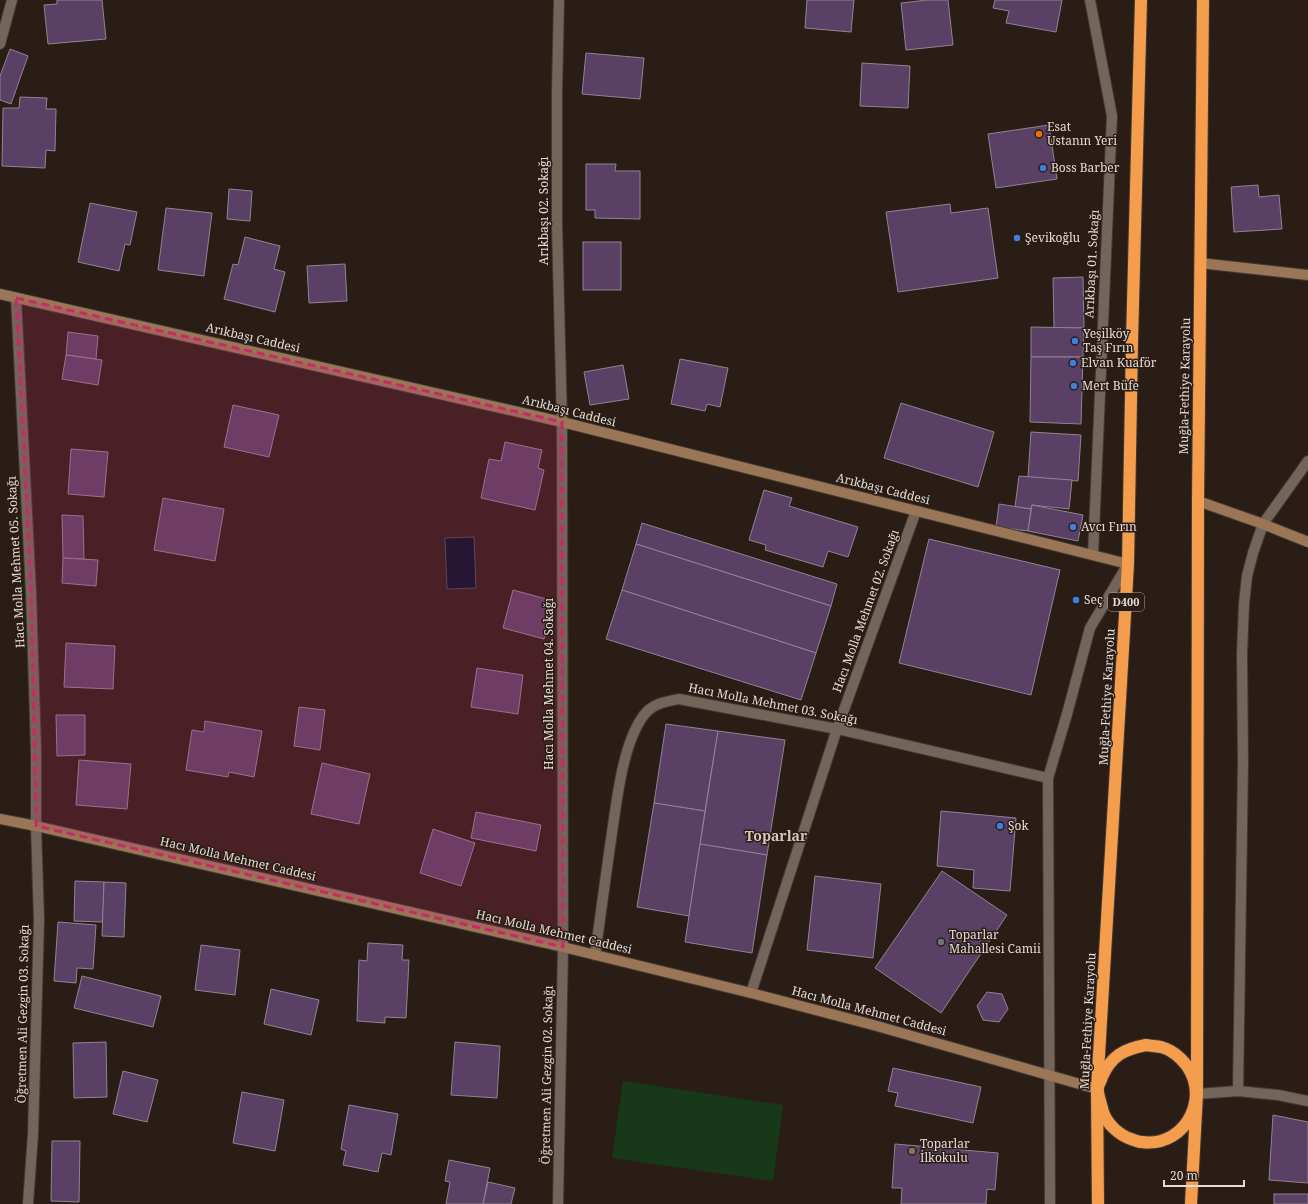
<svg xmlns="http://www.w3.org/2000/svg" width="1308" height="1204" font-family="'Noto Serif',serif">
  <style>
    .green { fill: #18381a }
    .water { fill: #001027; stroke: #444d5b }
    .building { fill: #5b4065; stroke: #8e8493 }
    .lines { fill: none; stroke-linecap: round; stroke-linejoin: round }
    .street-casing { stroke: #443a35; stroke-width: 12 }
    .secondary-casing { stroke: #443a35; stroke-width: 12 }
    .highway-casing { stroke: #443a35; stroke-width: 14 }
    .street { stroke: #74655b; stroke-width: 10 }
    .secondary { stroke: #9a7657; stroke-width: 10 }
    .highway { stroke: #f39d4d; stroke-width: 12 }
    .marked { fill: #c52c67; fill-opacity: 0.2; stroke: #c52c67; stroke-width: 3; stroke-dasharray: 8 5; stroke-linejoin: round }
    .food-dot { fill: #e8710a; stroke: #2a1d15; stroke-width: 1.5 }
    .shop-dot { fill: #3f7fe0; stroke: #2a1d15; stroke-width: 1.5 }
    .worship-dot { fill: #6b7280; stroke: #2a1d15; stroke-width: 1.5 }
    .education-dot { fill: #8d6e63; stroke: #2a1d15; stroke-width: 1.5 }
    .labels { text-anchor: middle; stroke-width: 3; stroke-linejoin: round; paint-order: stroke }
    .shield { fill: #2a1d15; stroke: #aca29b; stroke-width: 1 }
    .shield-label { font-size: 11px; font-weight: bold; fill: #e4dbd5 }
    .poi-label { font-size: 12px; fill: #e4dbd5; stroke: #2a1d15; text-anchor: start }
    .street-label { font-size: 12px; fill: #e4dbd5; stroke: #2a1d15 }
    .quarter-label { font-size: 14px; font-weight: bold; fill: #d8c6bb; stroke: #2a1d15 }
  </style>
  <rect width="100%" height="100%" fill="#2a1d15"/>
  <polygon class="green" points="623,1081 783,1105 773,1181 612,1158"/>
  <polygon class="water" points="474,537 476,588 447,589 445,538"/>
  <g class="building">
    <polygon points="57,0 102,0 106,39 48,44 44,5 57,4"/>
    <polygon points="807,0 854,0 851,32 805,28"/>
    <polygon points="927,0 948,0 953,45 906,50 901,3"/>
    <polygon points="995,0 1062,0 1056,32 1006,23 1009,11 993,8"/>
    <polygon points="10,49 28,56 11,104 0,100 0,76"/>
    <polygon points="586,53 644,58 640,99 582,94"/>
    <polygon points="862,63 910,66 908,108 860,106"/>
    <polygon points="20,97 47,98 46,109 56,109 55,151 46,150 45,168 2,166 3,108 19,108"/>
    <polygon points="1049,125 1057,179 996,188 988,134"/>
    <polygon points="586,164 616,164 615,171 640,171 640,219 595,218 595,210 586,210"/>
    <polygon points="1258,185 1259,197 1279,195 1282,229 1234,232 1231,187"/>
    <polygon points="229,189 252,191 250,221 227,219"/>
    <polygon points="90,203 137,212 130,245 125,244 119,271 78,262"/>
    <polygon points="950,204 951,213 988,208 998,278 898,292 886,212"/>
    <polygon points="166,208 212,213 204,276 158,270"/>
    <polygon points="245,237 280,246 274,269 285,272 275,312 224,299 233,264 238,265"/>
    <rect x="583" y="242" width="38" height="48"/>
    <polygon points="345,264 347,301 309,303 307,266"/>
    <polygon points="1083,277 1084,328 1054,328 1053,278"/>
    <polygon points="1031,327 1084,328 1083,357 1031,357"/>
    <polygon points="68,332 98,336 96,359 66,355"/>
    <polygon points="66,355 102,360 98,385 62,379"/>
    <polygon points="1031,357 1083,357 1081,424 1030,422"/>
    <polygon points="680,359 728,368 720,407 707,404 705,411 671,404"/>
    <polygon points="623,365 629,399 590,405 584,372"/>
    <polygon points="901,403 994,432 978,487 884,458"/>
    <polygon points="233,405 279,415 269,457 224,447"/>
    <polygon points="1031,432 1081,435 1078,481 1028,477"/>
    <polygon points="505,442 542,450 538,468 544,470 535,510 481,498 489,459 501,461"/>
    <polygon points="71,449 108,452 104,497 68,494"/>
    <polygon points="1019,476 1072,480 1069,509 1032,505 1031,509 1015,507"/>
    <polygon points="764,490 792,498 789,506 858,527 848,557 828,551 823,567 765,550 766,545 749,540"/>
    <polygon points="163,498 224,509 215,561 154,550"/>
    <polygon points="999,504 1031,509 1028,531 996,527"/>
    <polygon points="1032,505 1083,515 1078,541 1028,531"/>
    <polygon points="62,515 83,516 84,559 63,558"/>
    <polygon points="642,523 837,584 831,606 636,544"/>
    <polygon points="929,539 1060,570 1031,695 899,663"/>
    <polygon points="636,544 831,606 816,653 622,590"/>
    <polygon points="63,558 98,560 96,586 62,583"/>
    <polygon points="513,590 554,601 544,639 503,628"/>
    <polygon points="622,590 816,653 801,700 606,639"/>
    <polygon points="66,643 115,646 113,689 64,687"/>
    <polygon points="477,668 523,675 518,714 471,707"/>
    <polygon points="299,707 325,710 320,750 294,746"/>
    <polygon points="56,715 85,715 85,755 57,756"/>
    <polygon points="205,721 262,731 254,777 229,772 228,777 186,770 192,730 204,732"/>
    <polygon points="666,724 718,731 705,811 654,803"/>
    <polygon points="718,731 785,740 767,855 700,844"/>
    <polygon points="79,760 131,764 127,809 76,805"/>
    <polygon points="322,763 370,774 359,824 311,814"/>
    <polygon points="654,803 705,811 689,916 637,907"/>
    <polygon points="941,811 1016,818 1010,891 973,888 974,870 937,866"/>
    <polygon points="476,812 541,825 536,851 471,838"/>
    <polygon points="433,829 475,843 461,886 420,873"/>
    <polygon points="700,844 767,855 752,953 685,942"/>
    <polygon points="942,871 1007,915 941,1013 875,968"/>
    <polygon points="815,876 881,884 873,958 807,950"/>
    <polygon points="75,881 104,882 103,922 74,921"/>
    <polygon points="104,882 126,883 124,937 102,936"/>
    <polygon points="58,922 96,925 93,969 77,968 76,983 54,981"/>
    <polygon points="368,943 403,945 402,960 409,960 406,1018 385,1017 385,1023 357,1021 359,960 367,961"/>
    <polygon points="201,945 240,950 235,995 195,990"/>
    <polygon points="82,976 161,996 153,1027 74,1008"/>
    <polygon points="271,989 319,1000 311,1035 264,1024"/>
    <polygon points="987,992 1002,994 1008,1009 999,1022 983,1020 977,1006"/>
    <polygon points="106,1042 107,1097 74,1098 73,1043"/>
    <polygon points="455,1042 500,1046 497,1098 451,1095"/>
    <polygon points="893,1068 981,1087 973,1123 895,1106 898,1093 888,1091"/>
    <polygon points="123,1071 158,1080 147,1122 113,1114"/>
    <polygon points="242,1092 284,1100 275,1151 233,1143"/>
    <polygon points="349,1105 398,1114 391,1155 382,1153 378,1172 343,1165 346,1151 341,1149"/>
    <polygon points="1273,1115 1308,1122 1308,1183 1269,1180"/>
    <polygon points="52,1141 80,1141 79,1202 51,1201"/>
    <polygon points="895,1144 998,1153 995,1190 987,1189 986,1204 901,1204 902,1188 892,1188"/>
    <polygon points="449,1160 490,1168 483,1204 446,1204 450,1182 445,1181"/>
    <polygon points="488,1182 515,1188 511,1204 483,1204"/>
    <rect x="1274" y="1194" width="34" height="10"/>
  </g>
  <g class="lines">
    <g class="street-casing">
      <g id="street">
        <polyline points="1090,0 1112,116 1093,555"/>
        <polyline points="0,44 12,0"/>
        <polyline points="16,298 31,592 36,750 36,826 39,920 33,1134 28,1204"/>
        <path d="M595,955C600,919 605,882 610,846C616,809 621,745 644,715C653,703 666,702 679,699L837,729L1048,778"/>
        <polyline points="751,993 837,729 916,511"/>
        <polyline points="1238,1091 1243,763 1242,654 1244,604 1247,576 1253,553 1263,524 1308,461"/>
        <polyline points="1197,1094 1238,1091 1278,1095 1308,1101"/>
        <polyline points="558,1204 563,947 562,422 557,224 557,93 559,0"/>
        <polyline points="1050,1204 1048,778 1067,714 1090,628 1128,564"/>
      </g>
    </g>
    <g class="secondary-casing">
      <g id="secondary">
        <polyline points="1200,263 1308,275"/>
        <polyline points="0,294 562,422 1128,564"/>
        <polyline points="1198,501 1263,524 1308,542"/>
        <polyline points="0,819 36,826 563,947 751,993 877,1026 1097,1089"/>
      </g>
    </g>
    <g class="highway-casing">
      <g id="highway">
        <path d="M1146,1045C1151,1046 1156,1046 1161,1047C1169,1049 1176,1054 1181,1059C1214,1091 1188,1148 1142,1142C1138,1142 1134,1140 1131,1139C1119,1135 1107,1124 1103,1112C1102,1107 1097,1093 1098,1088C1098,1085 1101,1081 1102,1077C1111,1056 1124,1049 1146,1045Z"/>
        <polyline points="1098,1204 1097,1089 1128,564 1132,341 1141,0"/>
        <polyline points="1191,1204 1197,1094 1198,501 1203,0"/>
      </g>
    </g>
    <use href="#street" class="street"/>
    <use href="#secondary" class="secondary"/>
    <use href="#highway" class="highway"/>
  </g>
  <path class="marked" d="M16,298L562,422L563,947L36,826L31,592Z"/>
  <circle class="food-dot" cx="1039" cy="134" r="4"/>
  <g class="shop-dot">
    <circle cx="1043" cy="168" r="4"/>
    <circle cx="1017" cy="238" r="4"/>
    <circle cx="1075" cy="341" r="4"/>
    <circle cx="1073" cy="363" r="4"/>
    <circle cx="1074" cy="386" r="4"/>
    <circle cx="1073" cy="527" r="4"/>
    <circle cx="1076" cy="600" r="4"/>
    <circle cx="1000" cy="826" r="4"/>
  </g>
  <circle class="worship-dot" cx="941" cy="942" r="4"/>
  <circle class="education-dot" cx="912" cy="1151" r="4"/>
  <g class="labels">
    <rect class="shield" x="1108" y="593" width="36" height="18" rx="3"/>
    <g class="shield-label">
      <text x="1126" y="606">D400</text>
    </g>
    <g class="poi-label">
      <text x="1047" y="131">Esat<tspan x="1047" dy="14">Ustanın Yeri</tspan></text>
      <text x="1051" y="172">Boss Barber</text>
      <text x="1025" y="242">Şevikoğlu</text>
      <text x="1083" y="338">Yeşilköy<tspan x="1083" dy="14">Taş Fırın</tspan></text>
      <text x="1081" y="367">Elvan Kuaför</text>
      <text x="1082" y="390">Mert Büfe</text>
      <text x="1081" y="531">Avcı Fırın</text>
      <text x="1084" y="604">Seç</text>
      <text x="1008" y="830">Şok</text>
      <text x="949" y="939">Toparlar<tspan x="949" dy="14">Mahallesi Camii</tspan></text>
      <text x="920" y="1148">Toparlar<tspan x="920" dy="14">İlkokulu</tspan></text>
    </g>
    <g class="street-label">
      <text transform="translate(544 211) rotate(-90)" y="4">Arıkbaşı 02. Sokağı</text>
      <text transform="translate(1092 264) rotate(-87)" y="4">Arıkbaşı 01. Sokağı</text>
      <text transform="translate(253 338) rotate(13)" y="4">Arıkbaşı Caddesi</text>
      <text transform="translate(1185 386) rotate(-89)" y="4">Muğla-Fethiye Karayolu</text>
      <text transform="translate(569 411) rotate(14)" y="4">Arıkbaşı Caddesi</text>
      <text transform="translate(883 489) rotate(14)" y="4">Arıkbaşı Caddesi</text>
      <text transform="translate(16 562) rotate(-93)" y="4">Hacı Molla Mehmet 05. Sokağı</text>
      <text transform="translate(866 611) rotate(-70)" y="4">Hacı Molla Mehmet 02. Sokağı</text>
      <text transform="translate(549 684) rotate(-90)" y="4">Hacı Molla Mehmet 04. Sokağı</text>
      <text transform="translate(1107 697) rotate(-87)" y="4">Muğla-Fethiye Karayolu</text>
      <text transform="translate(773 704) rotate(11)" y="4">Hacı Molla Mehmet 03. Sokağı</text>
      <text transform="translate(238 859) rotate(13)" y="4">Hacı Molla Mehmet Caddesi</text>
      <text transform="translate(554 932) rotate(13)" y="4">Hacı Molla Mehmet Caddesi</text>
      <text transform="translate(869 1011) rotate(15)" y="4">Hacı Molla Mehmet Caddesi</text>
      <text transform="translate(23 1014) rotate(-89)" y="4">Öğretmen Ali Gezgin 03. Sokağı</text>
      <text transform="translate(1088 1021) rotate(-87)" y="4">Muğla-Fethiye Karayolu</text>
      <text transform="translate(547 1075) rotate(-89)" y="4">Öğretmen Ali Gezgin 02. Sokağı</text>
    </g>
    <g class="quarter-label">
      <text x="776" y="841">Toparlar</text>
    </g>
  </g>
  <path d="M1164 1180v6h80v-6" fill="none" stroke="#e4dbd5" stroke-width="2"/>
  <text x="1170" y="1180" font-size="12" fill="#e4dbd5" stroke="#2a1d15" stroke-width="3" paint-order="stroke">20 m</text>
</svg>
